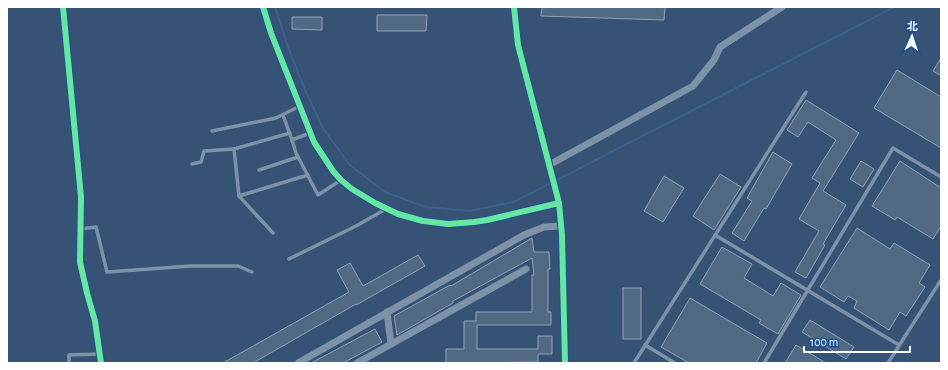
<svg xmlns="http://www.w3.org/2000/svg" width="948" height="370" font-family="'Alegreya Sans','Noto Sans SC',sans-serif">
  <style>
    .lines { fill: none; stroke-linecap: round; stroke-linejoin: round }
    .stream { stroke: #3b618d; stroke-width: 2 }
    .building { fill: #526984; stroke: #92a2b6 }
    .service { stroke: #7d92a8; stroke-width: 3.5 }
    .minor { stroke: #7d92a8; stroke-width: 7 }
    .cycleway-casing { stroke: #1b4f8f; stroke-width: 8 }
    .cycleway { stroke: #66e7a1; stroke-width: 6 }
  </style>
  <rect width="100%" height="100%" fill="#365274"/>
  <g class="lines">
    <g class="stream">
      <polyline points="275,7 288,47 305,90 324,130 350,165 385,192 426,207 470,211 513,202 551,183"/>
      <polyline points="555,181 894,7"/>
    </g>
  </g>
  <g class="building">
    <polygon points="542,7 665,7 664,20 541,16"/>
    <polygon points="377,15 427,15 426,31 377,31"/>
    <polygon points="292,17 322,17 322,30 292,29"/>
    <polygon points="941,58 941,76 933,71"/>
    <polygon points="897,70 941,97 941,148 874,108"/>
    <polygon points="806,100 859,133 823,191 846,205 823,244 825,245 806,278 795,272 819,231 799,219 820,183 812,178 836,140 808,122 798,137 787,130"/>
    <polygon points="773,152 792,164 766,209 764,208 744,241 732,233 752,201 747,198"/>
    <polygon points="861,161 874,169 863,187 850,179"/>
    <polygon points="900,161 941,188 941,226 933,239 897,217 895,220 872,206"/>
    <polygon points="720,174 741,187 714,230 693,216"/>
    <polygon points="664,176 684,188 663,222 644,211"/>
    <polygon points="857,228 890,249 894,243 930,265 919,283 925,287 906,316 900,312 889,330 854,308 857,301 848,296 844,302 820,287"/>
    <polygon points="532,238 534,252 549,252 550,269 548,269 548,312 551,312 551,325 477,325 477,349 538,349 538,336 552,336 552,354 538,354 538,362 446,363 446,349 464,349 464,321 476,321 476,312 532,312 532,275 534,275 532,258 453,301 453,303 397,335 394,316 450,285 451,286"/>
    <polygon points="722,247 752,264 744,278 773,296 781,283 801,295 778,334 759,323 761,320 700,284"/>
    <polygon points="418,255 425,266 356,305 356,304 253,363 223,363 349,292 337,270 350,263 363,286"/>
    <rect x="623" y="288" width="18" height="51"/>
    <polygon points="690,298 767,343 756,363 689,363 661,347"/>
    <polygon points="810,320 854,347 846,359 802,332"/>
    <polygon points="375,329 382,342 343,363 311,363"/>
    <polygon points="796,345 826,363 785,363"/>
  </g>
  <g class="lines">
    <g class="service">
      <polyline points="283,115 292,140"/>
      <polyline points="212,131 276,118 300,106"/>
      <polyline points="310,133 292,140 296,153 318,195 341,180"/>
      <polyline points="192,164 201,162 204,151 234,149"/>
      <polyline points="259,170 298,157"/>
      <polyline points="239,196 308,175"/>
      <polyline points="80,229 96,227 107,272 191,266 238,266 252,272"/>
      <polyline points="273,233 239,196 234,149 290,133"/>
      <polyline points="715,235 899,345"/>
      <polyline points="289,259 356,226 386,209"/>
      <polyline points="645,345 675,363"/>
      <polyline points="69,363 69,355 99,354"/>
      <polyline points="634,363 806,92"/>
      <polyline points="764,363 893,148 941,177"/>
      <polyline points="888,363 941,280"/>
    </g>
    <g class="minor">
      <polyline points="63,7 81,197 80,262 87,293 95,321 101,363"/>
      <polyline points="263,7 271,33 314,142 333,171 341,180 352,189 375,203 398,214 423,221 448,224 474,222 487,220 559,203"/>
      <polyline points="514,7 518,45 559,203 562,235 565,363"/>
      <polyline points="549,165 693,86 714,60 720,47 782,7"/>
      <polyline points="387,312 391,344"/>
      <polyline points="298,363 524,235 544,227 561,226"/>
      <polyline points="357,363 526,269"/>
    </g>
    <g class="cycleway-casing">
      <g id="cycleway">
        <polyline points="63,7 81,197 80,262 87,293 95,321 101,363"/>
        <polyline points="263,7 271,33 314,142 333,171 341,180 352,189 375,203 398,214 423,221 448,224 474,222 487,220 559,203"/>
        <polyline points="514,7 518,45 559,203 562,235 565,363"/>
      </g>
    </g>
    <use href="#cycleway" class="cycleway"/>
  </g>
  <rect width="948" height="370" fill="none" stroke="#ffffff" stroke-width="16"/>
  <g transform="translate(912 36) rotate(3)" stroke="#1b4f8f" stroke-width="3" paint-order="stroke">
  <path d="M0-3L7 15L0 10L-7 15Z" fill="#ffffff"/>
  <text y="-6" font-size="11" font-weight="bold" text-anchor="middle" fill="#ffffff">北</text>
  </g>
  <path d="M804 346v6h106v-6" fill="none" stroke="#ffffff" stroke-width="2"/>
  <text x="810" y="346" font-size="12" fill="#ffffff" stroke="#1b4f8f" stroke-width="3" paint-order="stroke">100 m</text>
</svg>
